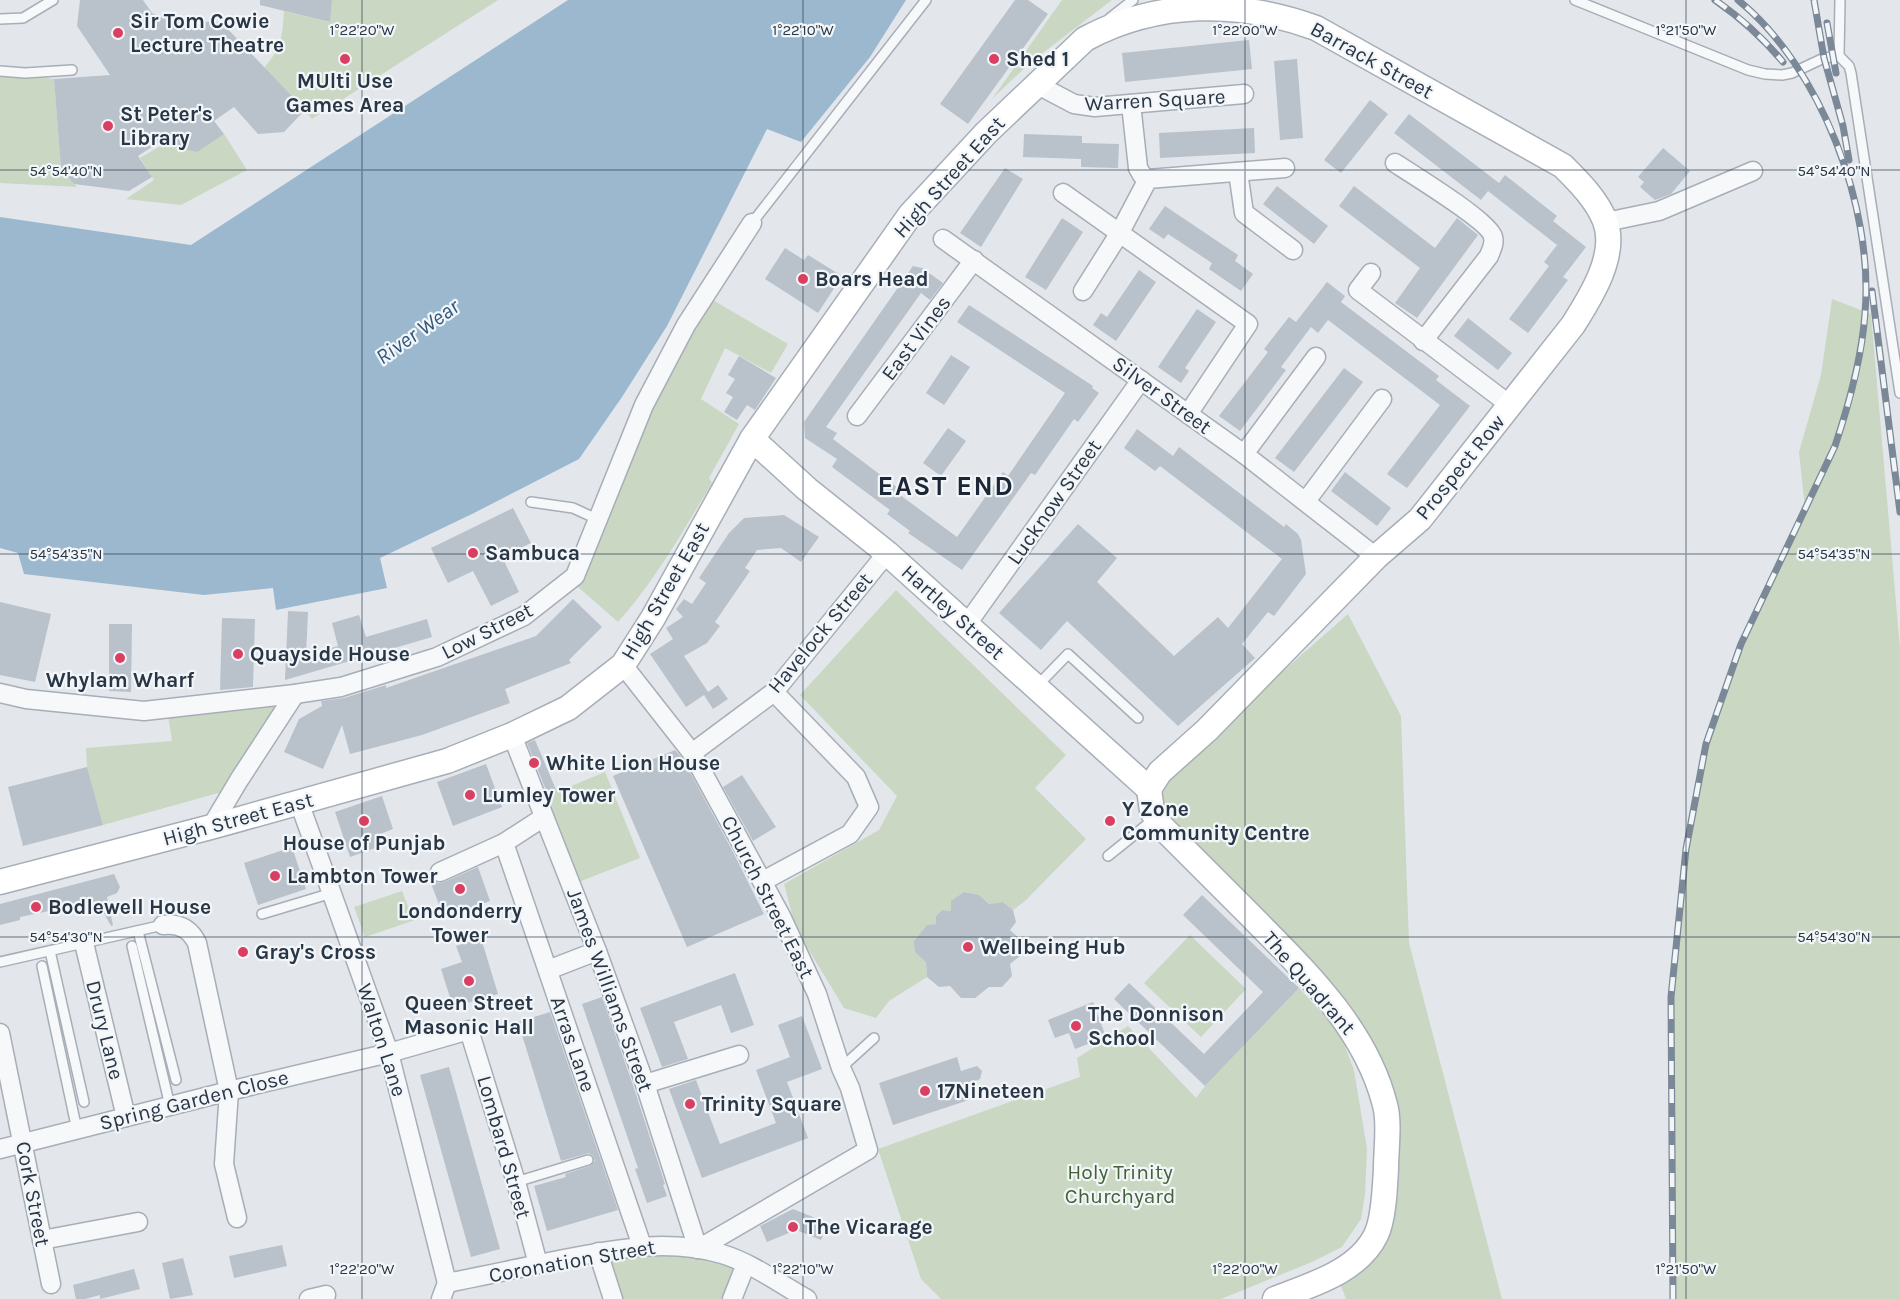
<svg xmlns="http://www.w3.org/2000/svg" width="1900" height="1299" font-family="Karla,sans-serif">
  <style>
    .green { fill: #cad7c3 }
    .water { fill: #9bb8cf }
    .building { fill: #b9c1cb }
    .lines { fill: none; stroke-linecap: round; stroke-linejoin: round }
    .lane-casing { stroke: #a7aeb7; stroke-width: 12 }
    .street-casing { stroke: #a7aeb7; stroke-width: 21 }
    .secondary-casing { stroke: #a7aeb7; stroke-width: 27 }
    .lane { stroke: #f6f8fa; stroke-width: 9 }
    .street { stroke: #f6f8fa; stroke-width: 18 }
    .secondary { stroke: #fff; stroke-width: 24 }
    .rail-casing { stroke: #7b8897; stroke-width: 7 }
    .rail { stroke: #f3f6f9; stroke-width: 4.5; stroke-dasharray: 14; stroke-linecap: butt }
    .ticks { fill: none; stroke: #293646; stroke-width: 1.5; stroke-opacity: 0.45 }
    .poi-dot { fill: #da3f62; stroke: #f3f6f9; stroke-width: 2 }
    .labels { text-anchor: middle; stroke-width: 4.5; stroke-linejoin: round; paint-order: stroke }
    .poi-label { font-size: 21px; font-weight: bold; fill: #293646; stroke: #f3f6f9; text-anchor: start }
    .street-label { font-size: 21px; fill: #293646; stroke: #f3f6f9 }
    .park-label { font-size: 21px; fill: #416335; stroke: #f3f6f9 }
    .water-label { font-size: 22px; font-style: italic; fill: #2f587e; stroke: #f3f6f9 }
    .district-label { font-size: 27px; font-weight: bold; letter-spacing: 1.5px; fill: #1b2737; stroke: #f3f6f9 }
    .ticks-label { font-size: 15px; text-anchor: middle; fill: #293646; stroke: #f3f6f9; stroke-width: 4.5; stroke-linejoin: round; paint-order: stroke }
  </style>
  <rect width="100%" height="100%" fill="#e3e7ec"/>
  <g class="green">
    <path d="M332,0H498L312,119L264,68C282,47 282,38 284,11L329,22Z"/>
    <polygon points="1062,0 1112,0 1031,62 992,99"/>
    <polygon points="0,71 54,79 61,169 77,187 0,183"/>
    <polygon points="224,134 247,170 181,205 126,199 154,180 140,158 169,141 173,146"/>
    <path d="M711,299L788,344L771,373L725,348L701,399L739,424L709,478L712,483C683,531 655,581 618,622L570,580L650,407Z"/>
    <polygon points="1832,299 1871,314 1900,649 1900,1299 1673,1299 1671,997 1686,849 1706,744 1741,644 1805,508 1799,452 1821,375"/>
    <polygon points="896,590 1066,755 1035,788 1086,839 1025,901 1013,910 1003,902 989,904 979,895 964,892 952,901 951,911 942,910 936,916 936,924 927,925 914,941 926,962 927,977 889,1001 876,1018 844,1008 796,929 784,884 879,830 897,796 800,695"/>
    <polygon points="1348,614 1401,716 1409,943 1502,1299 1346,1299 1336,1273 1376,1235 1387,1143 1364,1048 1160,825 1149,789"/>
    <polygon points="295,694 233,789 103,825 87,767 86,748 172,741 167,709"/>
    <polygon points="605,772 640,858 571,885 537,800"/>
    <polygon points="402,891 408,907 419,912 421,918 365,937 354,907"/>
    <polygon points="1190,935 1246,989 1201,1037 1144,983"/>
    <polygon points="1299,988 1340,1033 1354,1070 1367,1149 1365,1194 1361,1219 1342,1247 1312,1262 1221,1299 941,1299 921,1279 878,1149 1080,1077 1077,1058 1128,1026 1196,1098 1205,1086"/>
    <polygon points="642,1246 746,1264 732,1299 613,1299 598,1252"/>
  </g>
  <polygon class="water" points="568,0 906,0 870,57 801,142 767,129 667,326 622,397 579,459 472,514 380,558 387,588 276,610 273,588 204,595 24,574 18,553 0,548 0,217 191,245"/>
  <g class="building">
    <polygon points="80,0 143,0 152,13 163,18 222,23 305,110 284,132 258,134 234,107 214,121 224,134 197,152 173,146 167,137 138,156 152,177 129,191 74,184 61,169 54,79 110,75 77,26"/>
    <polygon points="260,0 332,0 330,22 260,5"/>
    <polygon points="1015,0 1028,0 1048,14 968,124 940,104"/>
    <polygon points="1249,40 1252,69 1125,82 1122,53"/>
    <polygon points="1297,59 1303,138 1280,140 1274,61"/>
    <polygon points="1370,100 1388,114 1341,173 1324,160"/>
    <polygon points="1409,114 1499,183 1505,175 1557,216 1553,221 1586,247 1563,277 1568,280 1528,333 1509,319 1549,266 1544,262 1557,245 1488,191 1481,200 1394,133"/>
    <polygon points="1254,128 1255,153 1160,158 1159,133"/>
    <polygon points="1024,134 1082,136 1082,143 1119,144 1118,168 1081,167 1081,159 1023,157"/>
    <polygon points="1663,148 1690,171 1671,194 1655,200 1640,187 1644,182 1638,177"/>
    <polygon points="1005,168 1023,179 981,247 960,233"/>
    <polygon points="1277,186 1328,226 1314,244 1263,204"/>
    <polygon points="1354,186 1435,248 1457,218 1478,235 1417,318 1395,303 1420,268 1339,206"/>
    <polygon points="1165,206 1238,255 1235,261 1253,274 1241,291 1209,269 1212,263 1168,234 1164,239 1149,229"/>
    <polygon points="1062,218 1083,232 1046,290 1025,277"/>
    <polygon points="785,248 804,260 808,255 842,276 818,313 765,279"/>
    <polygon points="913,266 922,268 943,283 930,300 921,293 826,427 837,433 833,439 903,492 900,495 957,537 1003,472 1008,476 1065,393 957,322 969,305 1093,386 1092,388 1099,393 1078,422 1074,419 1035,475 1031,473 962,570 908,533 910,531 887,514 890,510 832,467 837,459 805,438 804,422"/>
    <polygon points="1139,270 1156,282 1116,341 1093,325 1101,313 1107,317"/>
    <polygon points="1327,282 1345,296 1341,302 1439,376 1436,380 1470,406 1407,488 1387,474 1440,405 1328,320 1318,333 1311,327 1281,367 1286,370 1240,431 1219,416 1268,352 1264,349 1289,317 1296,322"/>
    <polygon points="1197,309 1216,322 1185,368 1189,371 1181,383 1158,367"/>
    <polygon points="1468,318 1512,353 1498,370 1454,336"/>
    <polygon points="951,355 970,367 944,405 926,393"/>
    <polygon points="739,356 776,378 755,410 747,405 737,420 724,412 733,397 726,393 735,379 728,375"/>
    <polygon points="1344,368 1363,382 1294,472 1275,458"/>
    <polygon points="948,428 966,441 941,476 923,463"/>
    <polygon points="1137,429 1173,456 1179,447 1284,527 1286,524 1298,534 1301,540 1306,574 1274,616 1268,612 1242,644 1255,658 1178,726 1067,621 1041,650 999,613 1078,524 1117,558 1097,582 1174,656 1218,617 1228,628 1282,559 1160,466 1155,471 1124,448"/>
    <polygon points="1345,472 1391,508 1377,526 1331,491"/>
    <polygon points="513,508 531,543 502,557 519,592 491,606 473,571 448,583 431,548"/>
    <polygon points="784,515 819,537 801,562 781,548 757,550 745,568 750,571 715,622 720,626 707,643 684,656 708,692 718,685 728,699 713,709 704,695 686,707 650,654 673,639 666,628 683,617 676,609 684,599 692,604 706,583 699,578 729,533 744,518"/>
    <polygon points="573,599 602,627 569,660 571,663 505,689 510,703 422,735 350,754 342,725 323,769 284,752 299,719 322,706 321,701 344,698 386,685 386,688 536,636"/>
    <polygon points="0,602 51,614 35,682 0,675"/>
    <polygon points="288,611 308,612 306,655 338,646 332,623 359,615 366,637 427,619 432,637 285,680"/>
    <polygon points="222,618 255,619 253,687 220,690"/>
    <polygon points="109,624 132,624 131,692 109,691"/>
    <polygon points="535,740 557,792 548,795 527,743"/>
    <polygon points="675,750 683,759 733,852 764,914 687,947 613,776"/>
    <polygon points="486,764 502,807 453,826 437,782"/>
    <polygon points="87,767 103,825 23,846 8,787"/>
    <polygon points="742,775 776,827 753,841 723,787"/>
    <polygon points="382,796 393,829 375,836 378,847 350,857 335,812"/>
    <polygon points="292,847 306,889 258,905 244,863"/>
    <polygon points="478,867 490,901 444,918 429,878 438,883 444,882"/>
    <polygon points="114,874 120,887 117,893 107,897 113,925 111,926 97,901 20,917 20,920 0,925 0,904"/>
    <polygon points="964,892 979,895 989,904 1003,902 1013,910 1016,922 1010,930 1021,940 1020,956 1010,964 1012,976 1002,987 989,987 975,998 961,998 950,986 939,987 927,977 926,962 915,952 914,941 927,925 936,924 936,916 942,910 951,911 951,901"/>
    <polygon points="1202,895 1299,988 1205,1086 1114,999 1129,983 1204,1054 1263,992 1183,915"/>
    <polygon points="481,938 498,994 453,1007 441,969 462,962 456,946"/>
    <polygon points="735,973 754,1025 731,1033 721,1005 674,1022 688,1059 662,1067 640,1008"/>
    <polygon points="602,997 634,1088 665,1184 663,1185 667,1196 647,1203 635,1169 638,1168 582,1004"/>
    <polygon points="1093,1002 1106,1037 1075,1049 1069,1033 1055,1038 1048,1020"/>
    <polygon points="550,1012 618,1210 547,1231 534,1186 566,1177 565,1174 590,1166 595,1161 593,1156 589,1153 561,1161 518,1022"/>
    <polygon points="802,1016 822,1069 787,1082 808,1138 702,1178 669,1089 696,1080 720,1144 776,1123 756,1070 790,1057 778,1025"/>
    <polygon points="957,1057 961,1071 977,1066 982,1071 980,1079 967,1084 972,1099 893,1125 879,1083"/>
    <polygon points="449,1067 500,1249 471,1257 420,1075"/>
    <polygon points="793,1209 828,1223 821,1240 796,1230 767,1242 760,1226"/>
    <polygon points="282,1245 287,1266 234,1278 229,1256"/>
    <polygon points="183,1258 193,1295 170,1299 162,1263"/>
    <polygon points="134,1269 140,1289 100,1299 100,1295 85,1299 76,1299 73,1285"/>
  </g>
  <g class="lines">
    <g class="lane-casing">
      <g id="lane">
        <polyline points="1575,0 1748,70 1765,74 1782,75 1792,73 1824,58 1839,56 1849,66 1851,73 1900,393"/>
        <polyline points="1110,18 1133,0"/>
        <polyline points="0,19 23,18 53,0"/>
        <polyline points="1839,56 1840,0"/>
        <polyline points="0,71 25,73 72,70"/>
        <polyline points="752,223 926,0"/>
        <polyline points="531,502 573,508 599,520"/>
        <polyline points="1037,686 1068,654 1138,718"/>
        <polyline points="1108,856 1154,819"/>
        <polyline points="262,914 332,893"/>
        <polyline points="138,931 176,1080"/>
        <polyline points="132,946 170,1106"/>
        <polyline points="50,951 84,1102"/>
        <polyline points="0,962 163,925"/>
        <polyline points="42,966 77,1130"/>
        <polyline points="841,1068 874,1038"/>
        <polyline points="516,1182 588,1160"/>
      </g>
    </g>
    <g class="street-casing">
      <g id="street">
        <polyline points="1036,84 1074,104 1095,107 1244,94"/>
        <polyline points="1131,104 1138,168 1142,175 1148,179"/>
        <path d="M1395,163C1412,174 1490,222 1493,237C1495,244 1491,250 1489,256L1423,341"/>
        <polyline points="1238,172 1244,213 1293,250"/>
        <polyline points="1063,193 1248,324 1188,414"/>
        <polyline points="1606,222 1659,211 1753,171"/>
        <polyline points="943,239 1244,454 1376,557"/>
        <polyline points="1371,273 1358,290 1510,405"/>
        <polyline points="1083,291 1119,234 1148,179 1285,168"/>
        <polyline points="857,416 974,260"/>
        <polyline points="1244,454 1316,357"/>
        <polyline points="1306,501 1382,399"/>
        <polyline points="967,624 1141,380"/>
        <polyline points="623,665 692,753 781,916 817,994 841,1068 850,1088 868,1150 698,1249"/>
        <polyline points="0,693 26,699 144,711 295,694 341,687 437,657 524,616 575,576 644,405 686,325 752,223"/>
        <polyline points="512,735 597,951 645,1084 698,1249"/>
        <polyline points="692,753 774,692 887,553"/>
        <polyline points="299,802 389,1053 447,1283"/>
        <polyline points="211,827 239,780 295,694"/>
        <polyline points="504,843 642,1246"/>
        <polyline points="440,872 504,843 544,817"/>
        <polyline points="763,881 850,834 869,807 856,777 774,692"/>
        <path d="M163,925C179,923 190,929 197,943L229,1091L224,1164L237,1218"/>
        <polyline points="84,943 126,1117"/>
        <polyline points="548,970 597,951"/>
        <polyline points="0,1033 51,1284"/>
        <polyline points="645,1084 739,1055"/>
        <polyline points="0,1149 229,1091 389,1053 469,1030 516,1182 538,1264"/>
        <polyline points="42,1240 138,1222"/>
        <polyline points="598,1252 613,1299"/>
        <polyline points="309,1299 326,1295"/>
        <path d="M441,1299L447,1283C488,1275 528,1266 569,1258C620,1248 670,1239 722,1254C752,1263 780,1284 807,1299"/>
        <polyline points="732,1299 746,1264"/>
      </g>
    </g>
    <g class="secondary-casing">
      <g id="secondary">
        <polyline points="752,439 807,489 887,553 1149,789"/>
        <path d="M1149,789L1152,811L1160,825C1191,856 1222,887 1253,918C1306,972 1366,1029 1385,1105C1390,1122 1386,1150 1386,1168C1385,1186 1384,1219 1376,1235C1358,1272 1310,1285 1275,1299"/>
        <path d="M0,882L211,827L447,761L512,735L568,708L623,665L653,618L752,439L910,215L986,133L1085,39C1158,0 1239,0 1316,28L1563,166C1579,182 1597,200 1605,221C1618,255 1590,298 1573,325L1420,519L1376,557L1207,730L1160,772L1149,789"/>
      </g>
    </g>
    <use href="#lane" class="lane"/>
    <use href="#street" class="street"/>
    <use href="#secondary" class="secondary"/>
    <g class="rail-casing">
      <g id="rail">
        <path d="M1715,0C1741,18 1763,38 1783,62"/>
        <polyline points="1814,0 1824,58 1843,126 1849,160"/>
        <polyline points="1827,23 1836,73"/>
        <polyline points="1872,291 1900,512"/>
        <path d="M1673,1299L1671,997L1686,849L1706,744L1741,644L1835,446C1849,404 1862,358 1865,313C1874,208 1821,67 1738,0"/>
      </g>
    </g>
    <use href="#rail" class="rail"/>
  </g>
  <path class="ticks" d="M362,0V1299M803,0V1299M1245,0V1299M1686,0V1299M0,170H1900M0,554H1900M0,937H1900"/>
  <g class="poi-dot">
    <circle cx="118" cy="33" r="6"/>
    <circle cx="345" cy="59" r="6"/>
    <circle cx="994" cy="59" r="6"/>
    <circle cx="108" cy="126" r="6"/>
    <circle cx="803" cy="279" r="6"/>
    <circle cx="473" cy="553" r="6"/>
    <circle cx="238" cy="654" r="6"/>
    <circle cx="120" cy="658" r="6"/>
    <circle cx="534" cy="763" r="6"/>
    <circle cx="470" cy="795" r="6"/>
    <circle cx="364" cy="821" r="6"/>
    <circle cx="1110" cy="821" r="6"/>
    <circle cx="275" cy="876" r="6"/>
    <circle cx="460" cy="889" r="6"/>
    <circle cx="36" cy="907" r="6"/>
    <circle cx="968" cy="947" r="6"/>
    <circle cx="243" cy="952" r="6"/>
    <circle cx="469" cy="981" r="6"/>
    <circle cx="1076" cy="1026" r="6"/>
    <circle cx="925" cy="1091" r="6"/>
    <circle cx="690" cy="1104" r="6"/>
    <circle cx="793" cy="1227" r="6"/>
  </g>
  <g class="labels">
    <g class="poi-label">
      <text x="130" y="28">Sir Tom Cowie<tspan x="130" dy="24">Lecture Theatre</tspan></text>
      <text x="1006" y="66">Shed 1</text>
      <text x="345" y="88" text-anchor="middle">MUlti Use<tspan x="345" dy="24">Games Area</tspan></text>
      <text x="120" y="121">St Peter's<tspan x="120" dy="24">Library</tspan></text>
      <text x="815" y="286">Boars Head</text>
      <text x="485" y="560">Sambuca</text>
      <text x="250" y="661">Quayside House</text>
      <text x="120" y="687" text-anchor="middle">Whylam Wharf</text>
      <text x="546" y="770">White Lion House</text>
      <text x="482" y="802">Lumley Tower</text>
      <text x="1122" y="816">Y Zone<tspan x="1122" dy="24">Community Centre</tspan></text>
      <text x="364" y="850" text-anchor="middle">House of Punjab</text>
      <text x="287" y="883">Lambton Tower</text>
      <text x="48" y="914">Bodlewell House</text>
      <text x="460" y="918" text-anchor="middle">Londonderry<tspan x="460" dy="24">Tower</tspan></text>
      <text x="980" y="954">Wellbeing Hub</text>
      <text x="255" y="959">Gray's Cross</text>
      <text x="469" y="1010" text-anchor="middle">Queen Street<tspan x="469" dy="24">Masonic Hall</tspan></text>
      <text x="1088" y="1021">The Donnison<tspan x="1088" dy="24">School</tspan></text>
      <text x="937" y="1098">17Nineteen</text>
      <text x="702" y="1111">Trinity Square</text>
      <text x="805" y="1234">The Vicarage</text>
    </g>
    <g class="street-label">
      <text transform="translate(1372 60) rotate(29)" y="7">Barrack Street</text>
      <text transform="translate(1155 100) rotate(-3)" y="7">Warren Square</text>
      <text transform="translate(949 177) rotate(-48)" y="7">High Street East</text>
      <text transform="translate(916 338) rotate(-53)" y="7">East Vines</text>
      <text transform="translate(1162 395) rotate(36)" y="7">Silver Street</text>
      <text transform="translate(1460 467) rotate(-51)" y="7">Prospect Row</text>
      <text transform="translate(1054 502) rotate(-55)" y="7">Lucknow Street</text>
      <text transform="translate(665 591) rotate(-60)" y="7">High Street East</text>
      <text transform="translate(953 612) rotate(42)" y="7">Hartley Street</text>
      <text transform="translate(487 631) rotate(-27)" y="7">Low Street</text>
      <text transform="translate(820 633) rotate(-50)" y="7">Havelock Street</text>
      <text transform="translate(238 819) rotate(-15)" y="7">High Street East</text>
      <text transform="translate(768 897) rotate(63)" y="7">Church Street East</text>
      <text transform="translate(1309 983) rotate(49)" y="7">The Quadrant</text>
      <text transform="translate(610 990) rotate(70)" y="7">James Williams Street</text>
      <text transform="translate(105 1030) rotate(76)" y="7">Drury Lane</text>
      <text transform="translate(382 1040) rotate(72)" y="7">Walton Lane</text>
      <text transform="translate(573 1044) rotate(71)" y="7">Arras Lane</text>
      <text transform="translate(194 1100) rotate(-14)" y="7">Spring Garden Close</text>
      <text transform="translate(504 1147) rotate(74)" y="7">Lombard Street</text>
      <text transform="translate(33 1194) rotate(79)" y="7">Cork Street</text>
      <text transform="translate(572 1261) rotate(-10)" y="7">Coronation Street</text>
    </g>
    <g class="park-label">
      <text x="1120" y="1179">Holy Trinity<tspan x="1120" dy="24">Churchyard</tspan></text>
    </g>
    <g class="water-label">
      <text transform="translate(417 331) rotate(-35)" y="8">River Wear</text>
    </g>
    <g class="district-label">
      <text x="946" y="495">EAST END</text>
    </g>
  </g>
  <g class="ticks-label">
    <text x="362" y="35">1°22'20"W</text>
    <text x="803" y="35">1°22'10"W</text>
    <text x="1245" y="35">1°22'00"W</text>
    <text x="1686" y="35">1°21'50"W</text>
    <text x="66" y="176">54°54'40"N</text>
    <text x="1834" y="176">54°54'40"N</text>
    <text x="66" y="559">54°54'35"N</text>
    <text x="1834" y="559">54°54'35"N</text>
    <text x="66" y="942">54°54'30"N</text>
    <text x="1834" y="942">54°54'30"N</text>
    <text x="362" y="1274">1°22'20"W</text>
    <text x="803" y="1274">1°22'10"W</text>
    <text x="1245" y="1274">1°22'00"W</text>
    <text x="1686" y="1274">1°21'50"W</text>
  </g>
</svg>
